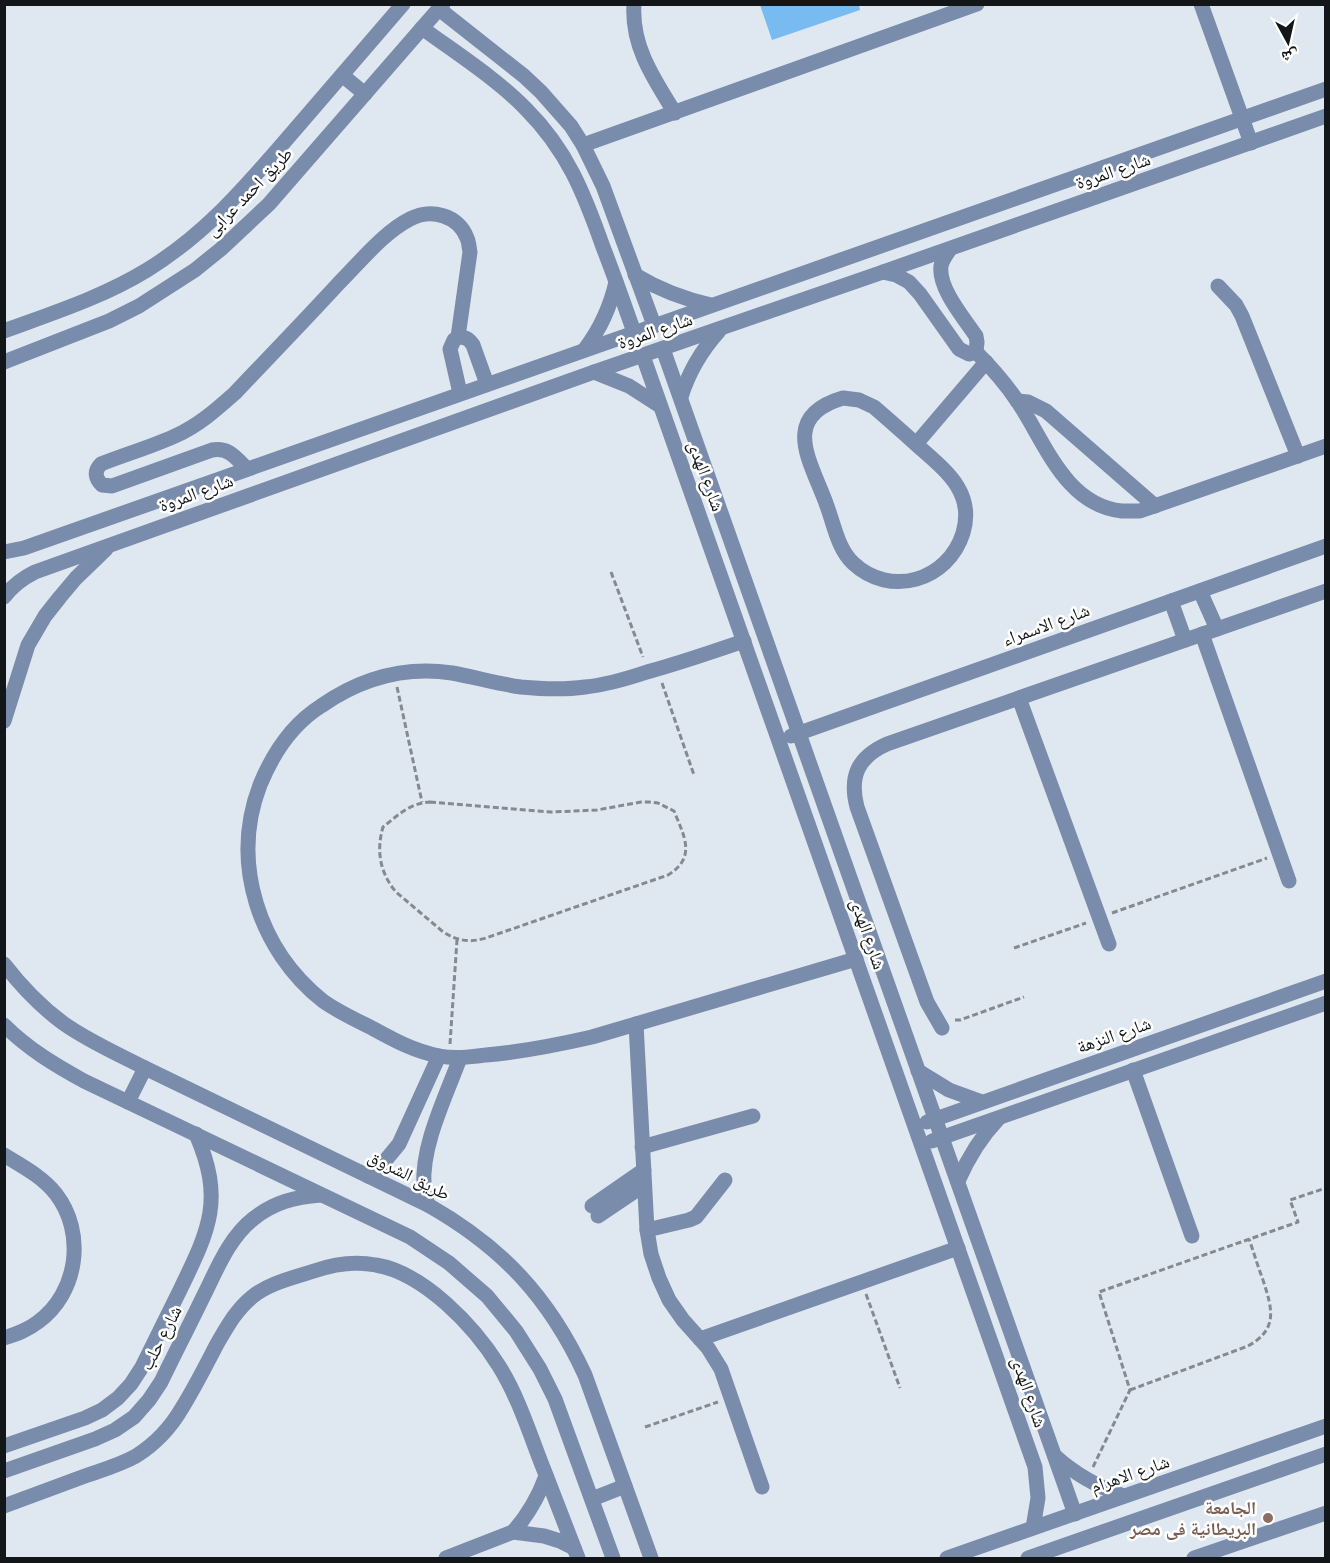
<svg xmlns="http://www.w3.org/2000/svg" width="1330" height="1563" font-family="Mulish,'Noto Naskh Arabic',sans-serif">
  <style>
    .park { fill: #78bbf0 }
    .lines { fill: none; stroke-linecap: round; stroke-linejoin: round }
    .path { stroke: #848a90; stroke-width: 3; stroke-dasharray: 6 3; stroke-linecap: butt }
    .minor { stroke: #7a8cab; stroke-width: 15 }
    .education-dot { fill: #8d6e63; stroke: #fff; stroke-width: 2 }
    .labels { text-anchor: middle; stroke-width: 5; stroke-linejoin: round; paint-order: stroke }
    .street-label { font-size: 18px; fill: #131618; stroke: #fff }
    .education-label { font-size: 18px; font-weight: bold; fill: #785e54; stroke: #fff; text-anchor: end }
  </style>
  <rect width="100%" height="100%" fill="#dfe8f0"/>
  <polygon class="park" points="760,5 859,5 860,10 772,40"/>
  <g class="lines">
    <g class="path">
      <polyline points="611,572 643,657"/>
      <polyline points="662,683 694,775"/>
      <polyline points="397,687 422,802"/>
      <path d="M430,802L551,812L597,810L641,802H649L658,803L674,811C684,836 697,857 668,875L486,938C470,943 456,941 442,931L396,892C380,873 376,851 383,827C398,815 410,803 430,802Z"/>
      <polyline points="1112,913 1267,858"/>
      <polyline points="1014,948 1086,923"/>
      <polyline points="955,1020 960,1020 1024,997"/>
      <polyline points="450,1044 457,940"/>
      <polyline points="866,1294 900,1388"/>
      <path d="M1130,1390L1248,1346C1279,1329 1272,1308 1263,1280C1258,1267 1254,1253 1249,1239"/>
      <polyline points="645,1427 718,1402"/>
      <polyline points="1093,1467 1130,1390 1099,1292 1298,1222 1290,1200 1326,1188"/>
    </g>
    <g class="minor">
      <path d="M634,4C631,46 654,79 675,113"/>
      <polyline points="1201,4 1251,143"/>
      <polyline points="439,9 524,76 541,92 571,126 583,145 603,186 654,325"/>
      <path d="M422,28C456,53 497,79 526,109C567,150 584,193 603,247C614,275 624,304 634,332"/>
      <polyline points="342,75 365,94"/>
      <polyline points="583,145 977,4"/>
      <path d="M950,249C947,254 942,260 941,266C938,288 964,318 976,336L977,342L976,352C991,367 1006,384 1018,402C1045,442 1065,505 1122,511C1128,511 1134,511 1140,511L1326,446"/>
      <polyline points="883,272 896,275 909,282 920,294 959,349 969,354 976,352"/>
      <path d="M635,275C660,290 683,299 711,305"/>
      <polyline points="1218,286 1236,305 1242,316 1298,456"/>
      <path d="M4,331C53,313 103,297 147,270C207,233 247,185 292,133C329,90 366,47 403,4"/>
      <path d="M458,337C466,337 469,339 473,345L487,384"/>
      <path d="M585,349C601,328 610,308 616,282"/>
      <polyline points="663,349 1075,1514"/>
      <polyline points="643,356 1035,1467 1038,1498 1033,1528"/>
      <polyline points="4,362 109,321 139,306 195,270 221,249 269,204 443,4"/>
      <polyline points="594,372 629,386 660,406"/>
      <path d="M681,397C689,371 701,351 719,331"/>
      <path d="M843,398L859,400L874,407C889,420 904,433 918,446C946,471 975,492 963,533C948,581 890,598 853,563C838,549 834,525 827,506C812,463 778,417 843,398Z"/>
      <polyline points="1017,401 1028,402 1046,411 1155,506"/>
      <polyline points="916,444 986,362"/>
      <path d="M247,469C236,458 229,447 212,450L112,486L102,485C95,478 94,471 101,464C126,454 151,447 175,436C198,426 217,409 235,393C270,356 305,320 339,283C360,262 384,232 410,219C431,208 458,215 467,238C469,242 469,248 470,252L458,337L454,340L450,349L460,393"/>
      <polyline points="4,552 24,548 1326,89"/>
      <polyline points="1200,591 1217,629"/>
      <path d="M4,597C13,585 23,578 35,572L594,372L883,272L1326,116"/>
      <polyline points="1171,601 1185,640"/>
      <polyline points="1202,634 1289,881"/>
      <path d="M744,641C712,652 680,663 647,672C626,679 606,685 585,687C564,690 542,689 521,687C498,684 475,677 452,673C405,666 360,679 321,706C291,725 273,753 260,785C230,863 259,950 323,1001C337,1011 354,1019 370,1027C392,1039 413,1051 439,1056C455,1059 470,1057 486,1055C522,1052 557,1045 592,1037L856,959"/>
      <polyline points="1019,698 1109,944"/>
      <polyline points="4,721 28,645 45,616 60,597 76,578 106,549"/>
      <polyline points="791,736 1326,546"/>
      <path d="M4,964C21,986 40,1006 63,1023C88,1041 118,1054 145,1068L428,1205C502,1247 549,1297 585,1375L651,1558"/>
      <polyline points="636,1024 647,1230 651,1254 659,1278 669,1300 683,1320 708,1348 721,1369 762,1487"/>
      <path d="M4,1025C28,1049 55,1065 84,1081L410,1237L449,1263L487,1296L516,1331L540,1369L555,1399L613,1558"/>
      <path d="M942,1028L927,1002L857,807C849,776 858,757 887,744L1326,591"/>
      <polyline points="1133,1070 1192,1236"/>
      <polyline points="918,1071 949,1090 982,1102"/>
      <polyline points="128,1102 145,1068"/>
      <polyline points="927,1122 1326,981"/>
      <polyline points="932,1141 1326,1003"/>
      <polyline points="642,1147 753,1116"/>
      <path d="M4,1155C22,1166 43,1177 56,1194C86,1233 78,1293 38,1322C28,1330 16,1334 4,1338"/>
      <polyline points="368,1176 380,1167 399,1144 439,1056"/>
      <path d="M958,1181C968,1158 980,1138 998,1119"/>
      <path d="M428,1205C426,1199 425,1193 424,1186C421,1146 446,1096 460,1058"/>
      <polyline points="592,1206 644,1170"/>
      <polyline points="598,1216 644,1185"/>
      <polyline points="647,1230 689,1220 696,1217 725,1180"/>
      <polyline points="700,1339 958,1248"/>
      <path d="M4,1446L85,1418L102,1410L118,1398L131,1384L142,1367C155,1341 168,1314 181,1288C210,1228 224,1199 196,1134"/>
      <path d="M1055,1456C1076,1475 1098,1487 1124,1496"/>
      <path d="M4,1471L95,1439L115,1430L134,1417L149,1400L161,1382C175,1353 190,1324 204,1295C217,1269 229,1238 253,1219C274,1202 295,1197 321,1195"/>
      <polyline points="592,1499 625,1486"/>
      <path d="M4,1506C31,1496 58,1486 85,1476C102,1470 120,1465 136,1456C155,1444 171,1427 182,1408C195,1387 206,1365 217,1344C227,1327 236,1310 252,1297C269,1283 293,1278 314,1271C334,1264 355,1261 376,1265C424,1273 474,1326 499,1366C519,1398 530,1435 544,1470C555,1499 567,1529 578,1558"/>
      <path d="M513,1532C528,1515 538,1498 546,1476"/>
      <polyline points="446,1558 513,1532 544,1536 560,1541 574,1548"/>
      <polyline points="947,1558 1326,1426"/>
      <polyline points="1028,1558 1326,1454"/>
      <polyline points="1194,1558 1326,1513"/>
    </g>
  </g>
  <circle class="education-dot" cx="1268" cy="1518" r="6"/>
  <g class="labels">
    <g class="street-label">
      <text transform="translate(1113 171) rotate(-19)" y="6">شارع المروة</text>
      <text transform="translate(249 192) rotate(-46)" y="6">طريق احمد عرابى</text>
      <text transform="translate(655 331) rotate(-19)" y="6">شارع المروة</text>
      <text transform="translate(706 476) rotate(70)" y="6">شارع الهدى</text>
      <text transform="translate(196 493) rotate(-20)" y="6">شارع المروة</text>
      <text transform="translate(1046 625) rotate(-20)" y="6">شارع الاسمراء</text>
      <text transform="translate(868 934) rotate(71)" y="6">شارع الهدى</text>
      <text transform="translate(1114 1035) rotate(-19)" y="6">شارع النزهة</text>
      <text transform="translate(409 1175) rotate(27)" y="6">طريق الشروق</text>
      <text transform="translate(161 1338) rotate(-63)" y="6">شارع حلب</text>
      <text transform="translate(1029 1392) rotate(71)" y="6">شارع الهدى</text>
      <text transform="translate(1130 1474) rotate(-19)" y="6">شارع الاهرام</text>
    </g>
    <g class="education-label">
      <text x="1256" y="1514">الجامعة<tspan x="1256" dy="21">البريطانية فى مصر</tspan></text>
    </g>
  </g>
  <rect width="1330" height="1563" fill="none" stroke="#131618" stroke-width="12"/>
  <g transform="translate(1288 42) rotate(172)" stroke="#ffffff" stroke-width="4.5" paint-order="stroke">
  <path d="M0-4.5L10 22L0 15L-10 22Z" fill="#131618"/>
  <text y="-9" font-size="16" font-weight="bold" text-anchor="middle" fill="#131618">ش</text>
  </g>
</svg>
